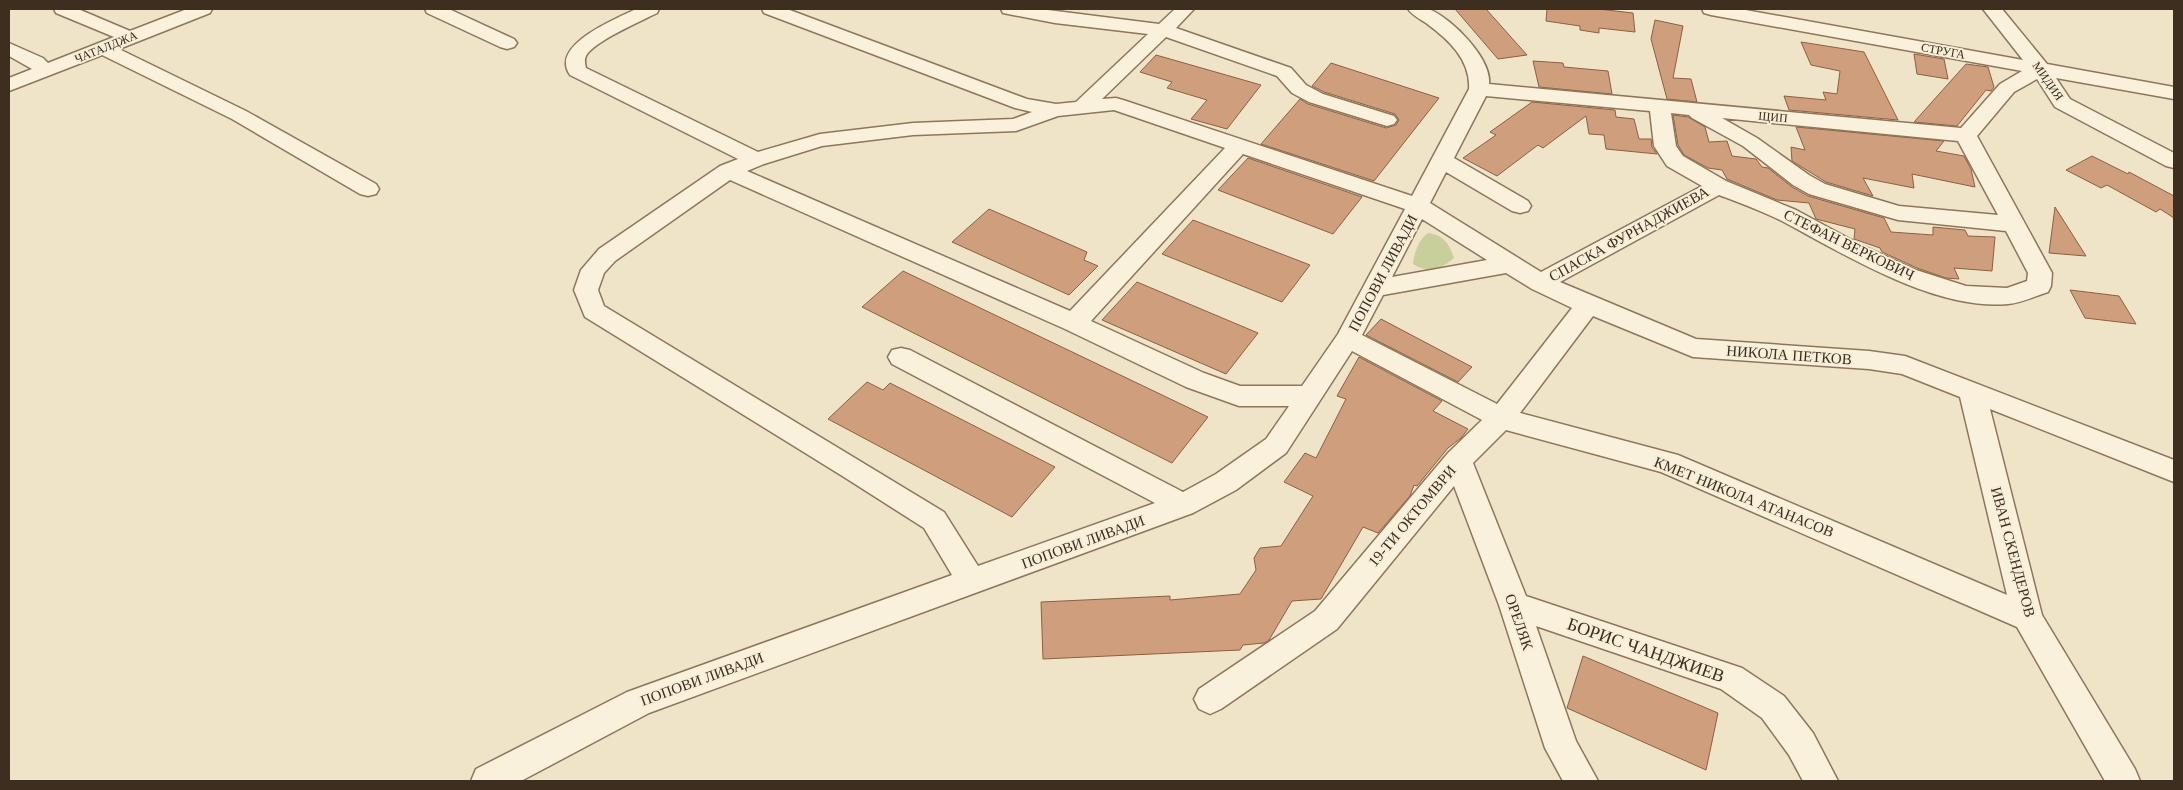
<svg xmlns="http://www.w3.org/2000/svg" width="2183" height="790" font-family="'Times New Roman',serif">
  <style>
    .green { fill: #c9cf9b }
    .building { fill: #cf9f7d; stroke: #8d5f41 }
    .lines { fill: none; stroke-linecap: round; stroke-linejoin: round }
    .minor-casing { stroke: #8d765c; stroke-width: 3 }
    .minor { fill: #faf1dc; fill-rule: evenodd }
    .labels { text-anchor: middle; stroke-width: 4; stroke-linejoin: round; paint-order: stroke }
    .far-street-label { font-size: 12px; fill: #3d2e20; stroke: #f7eed8 }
    .street-label { font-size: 15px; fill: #3d2e20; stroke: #f7eed8 }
    .near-street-label { font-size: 18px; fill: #3d2e20; stroke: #f7eed8 }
  </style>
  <rect width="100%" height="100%" fill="#f0e4c8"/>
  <path class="green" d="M1428,233C1444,235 1449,244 1454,258C1440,270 1428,274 1413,264C1414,253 1419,239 1428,233Z"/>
  <g class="building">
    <polygon points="1455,9 1486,9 1527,55 1498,59"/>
    <polygon points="1547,9 1598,9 1633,13 1635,32 1599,28 1599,33 1580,30 1580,26 1546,21"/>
    <polygon points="1655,20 1683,26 1673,78 1691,79 1697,102 1667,99 1651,39"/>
    <polygon points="1801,42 1864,52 1898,120 1789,110 1784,96 1826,100 1823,92 1837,94 1840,71 1811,65"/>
    <polygon points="1914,54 1944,59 1948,79 1917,74"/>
    <polygon points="1156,55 1261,85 1227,129 1191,119 1207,100 1167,88 1172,82 1140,72"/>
    <polygon points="1533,61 1563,63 1564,67 1608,71 1612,94 1539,87"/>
    <polygon points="1331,63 1439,98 1374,181 1261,144 1300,99 1308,104 1386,128 1396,125 1399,120 1395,114 1324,92 1312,86"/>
    <polygon points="1966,64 1988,67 1994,87 1991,91 1986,90 1957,126 1914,122"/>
    <polygon points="1532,102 1615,110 1616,117 1634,119 1639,139 1651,139 1652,147 1657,154 1606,149 1604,135 1589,134 1586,116 1543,148 1538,145 1497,176 1463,158 1496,135 1490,132"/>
    <polygon points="1673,115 1688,117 1705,127 1709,142 1727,141 1732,156 1756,159 1762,167 1768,168 1792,187 1808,196 1884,218 1891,232 1933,235 1933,227 1965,230 1968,236 1995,237 1992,271 1954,268 1959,279 1946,278 1917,268 1882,252 1880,248 1854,239 1855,229 1816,219 1809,203 1777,200 1727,179 1722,170 1708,168 1684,155 1678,145"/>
    <polygon points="1796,127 1944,141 1936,151 1964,156 1971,169 1975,187 1912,174 1914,188 1863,178 1873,196 1826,182 1792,161 1791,147 1805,150"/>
    <polygon points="2092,156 2128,174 2129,172 2174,196 2174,218 2160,209 2156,212 2107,185 2101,188 2066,170"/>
    <polygon points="1248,158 1362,197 1333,234 1218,190"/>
    <polygon points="2055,207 2086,256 2049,253"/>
    <polygon points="989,209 1087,252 1084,260 1098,266 1069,295 952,242"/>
    <polygon points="1193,220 1310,265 1282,302 1162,254"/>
    <polygon points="903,271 1208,417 1172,463 862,307"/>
    <polygon points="1137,282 1258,333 1226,374 1102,320"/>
    <polygon points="2070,290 2119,296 2136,324 2085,318"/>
    <polygon points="1381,319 1472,367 1458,382 1366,335"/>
    <polygon points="1359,357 1442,401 1433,411 1468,429 1461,438 1448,448 1417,486 1414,485 1410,496 1378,533 1363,527 1321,599 1292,601 1269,640 1264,643 1243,645 1240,650 1043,659 1041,602 1170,596 1170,600 1240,594 1256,570 1254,558 1260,548 1281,546 1313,496 1284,482 1305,453 1316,458 1346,399 1337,396"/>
    <polygon points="867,382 883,390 890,383 1055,467 1012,517 828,419"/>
    <polygon points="1583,656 1718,713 1706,770 1567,708"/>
  </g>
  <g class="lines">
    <g class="minor-casing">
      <g id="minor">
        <polygon points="54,9 78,9 130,31 187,9 212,9 210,13 119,49 246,111 376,184 379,189 376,194 368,196 360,194 232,119 102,55 9,91 9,78 32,69 9,56 9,43 43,58 48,63 114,37 56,13"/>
        <polygon points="425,9 449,9 514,39 517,43 514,47 507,49 500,47 427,13"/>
        <path d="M636,9H659L657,13C641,21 593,42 586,56C584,60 585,64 586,68L758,152L820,134L913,123L1013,119L1032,112L1015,108L764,13L762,9H787L1027,99L1056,104L1076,102L1148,34L1055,23L1003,13L1001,9H1040L1159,24L1175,9H1194L1176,28L1291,68L1306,85L1323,94L1394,116L1397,120L1394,124L1387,126L1309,102L1292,93L1277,76L1166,37L1102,99L1116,98L1123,100L1412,196L1469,89C1471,60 1448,39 1426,23C1420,19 1412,15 1408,9C1415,9 1425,7 1431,10C1453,20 1492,59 1489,84L1961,128L2000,84L2022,71L1711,15L1704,13L1702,9H1740L2023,60L1983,9H2002L2047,64L2174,87V99L2056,78L2070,99L2174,153V168L2166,166L2055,107L2037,79L2014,92L1977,136L2052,273L2051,286L2048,292C2035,296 2021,303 2008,304C1935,311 1844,254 1782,221C1762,211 1740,203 1719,195L1560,282L1696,339L1869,351L1905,356L2174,460V482L1990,409L2042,615L2135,769L2140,781H2105L2017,627L1661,472L1506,430L1473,463L1526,596L1742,668L1784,696L1813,733L1838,781H1803L1789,755L1762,718L1721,689L1536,626L1576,741L1598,781H1563L1545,748L1499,605L1454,486L1337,629L1221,709L1210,714L1199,709L1194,699L1199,689L1315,611L1448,453L1482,420L1352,351L1286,453L1236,490L1193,513L649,713L521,781H471L476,769L627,692L952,575L924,528L844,477L585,317L574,290L581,270L599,249L720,166L738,159L570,75C549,45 616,19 636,9ZM1486,96L1650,111L1654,146L1667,166L1702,186L1541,272L1430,203L1446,172L1512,211L1520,213L1528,211L1531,206L1528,201L1454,158ZM1114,110L1225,148L1070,311L747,171L764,164L822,146L913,135L1016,131L1058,116ZM1671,113L1689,115L1692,118L1743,146L1793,185L1809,194L1898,220L2006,231L2028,273L2027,281L2007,288L1966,286L1916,270L1859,244L1796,210L1726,181L1683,156L1676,146ZM1722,118L1958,141L1998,215L1899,206L1825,184L1809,175L1757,138ZM1243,154L1405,209L1338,334L1302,386H1240L1204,373L1091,321ZM730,180L1065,329L1186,387L1239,406H1289L1266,439L1216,474L1183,492L910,350L901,348L892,350L888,357L892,364L1155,503L978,566L944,512L604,306L598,290L604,273L615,261ZM1422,219L1487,260L1392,277ZM1506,273L1532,289L1572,308L1497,404L1362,335L1383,295ZM1593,316L1693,357L1869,369L1902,374L1960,397L2007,595L1678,455L1520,413Z"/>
      </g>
    </g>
    <use href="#minor" class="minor"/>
  </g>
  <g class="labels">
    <g class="far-street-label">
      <text transform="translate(106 47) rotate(-22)" y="4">ЧАТАЛДЖА</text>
      <text transform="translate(1943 51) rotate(10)" y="4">СТРУГА</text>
      <text transform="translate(2048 81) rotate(55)" y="4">МИДИЯ</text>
      <text transform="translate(1773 117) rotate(5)" y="4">ЩИП</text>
    </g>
    <g class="street-label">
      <text transform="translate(1629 234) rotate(-29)" y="5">СПАСКА ФУРНАДЖИЕВА</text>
      <text transform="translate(1849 245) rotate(26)" y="5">СТЕФАН ВЕРКОВИЧ</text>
      <text transform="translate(1383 273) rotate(-62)" y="5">ПОПОВИ ЛИВАДИ</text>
      <text transform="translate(1789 355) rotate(4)" y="5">НИКОЛА ПЕТКОВ</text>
      <text transform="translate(1744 497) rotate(22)" y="5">КМЕТ НИКОЛА АТАНАСОВ</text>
      <text transform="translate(1412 516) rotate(-50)" y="5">19-ТИ ОКТОМВРИ</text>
      <text transform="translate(1083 542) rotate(-20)" y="5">ПОПОВИ ЛИВАДИ</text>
      <text transform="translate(2013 552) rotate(75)" y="5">ИВАН СКЕНДЕРОВ</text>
      <text transform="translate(1519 622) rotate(71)" y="5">ОРЕЛЯК</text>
      <text transform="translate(702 679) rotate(-20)" y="5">ПОПОВИ ЛИВАДИ</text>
    </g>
    <g class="near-street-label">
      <text transform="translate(1646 650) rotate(19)" y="6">БОРИС ЧАНДЖИЕВ</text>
    </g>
  </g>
  <rect width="2183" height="790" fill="none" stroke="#3d2e20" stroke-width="20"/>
</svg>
